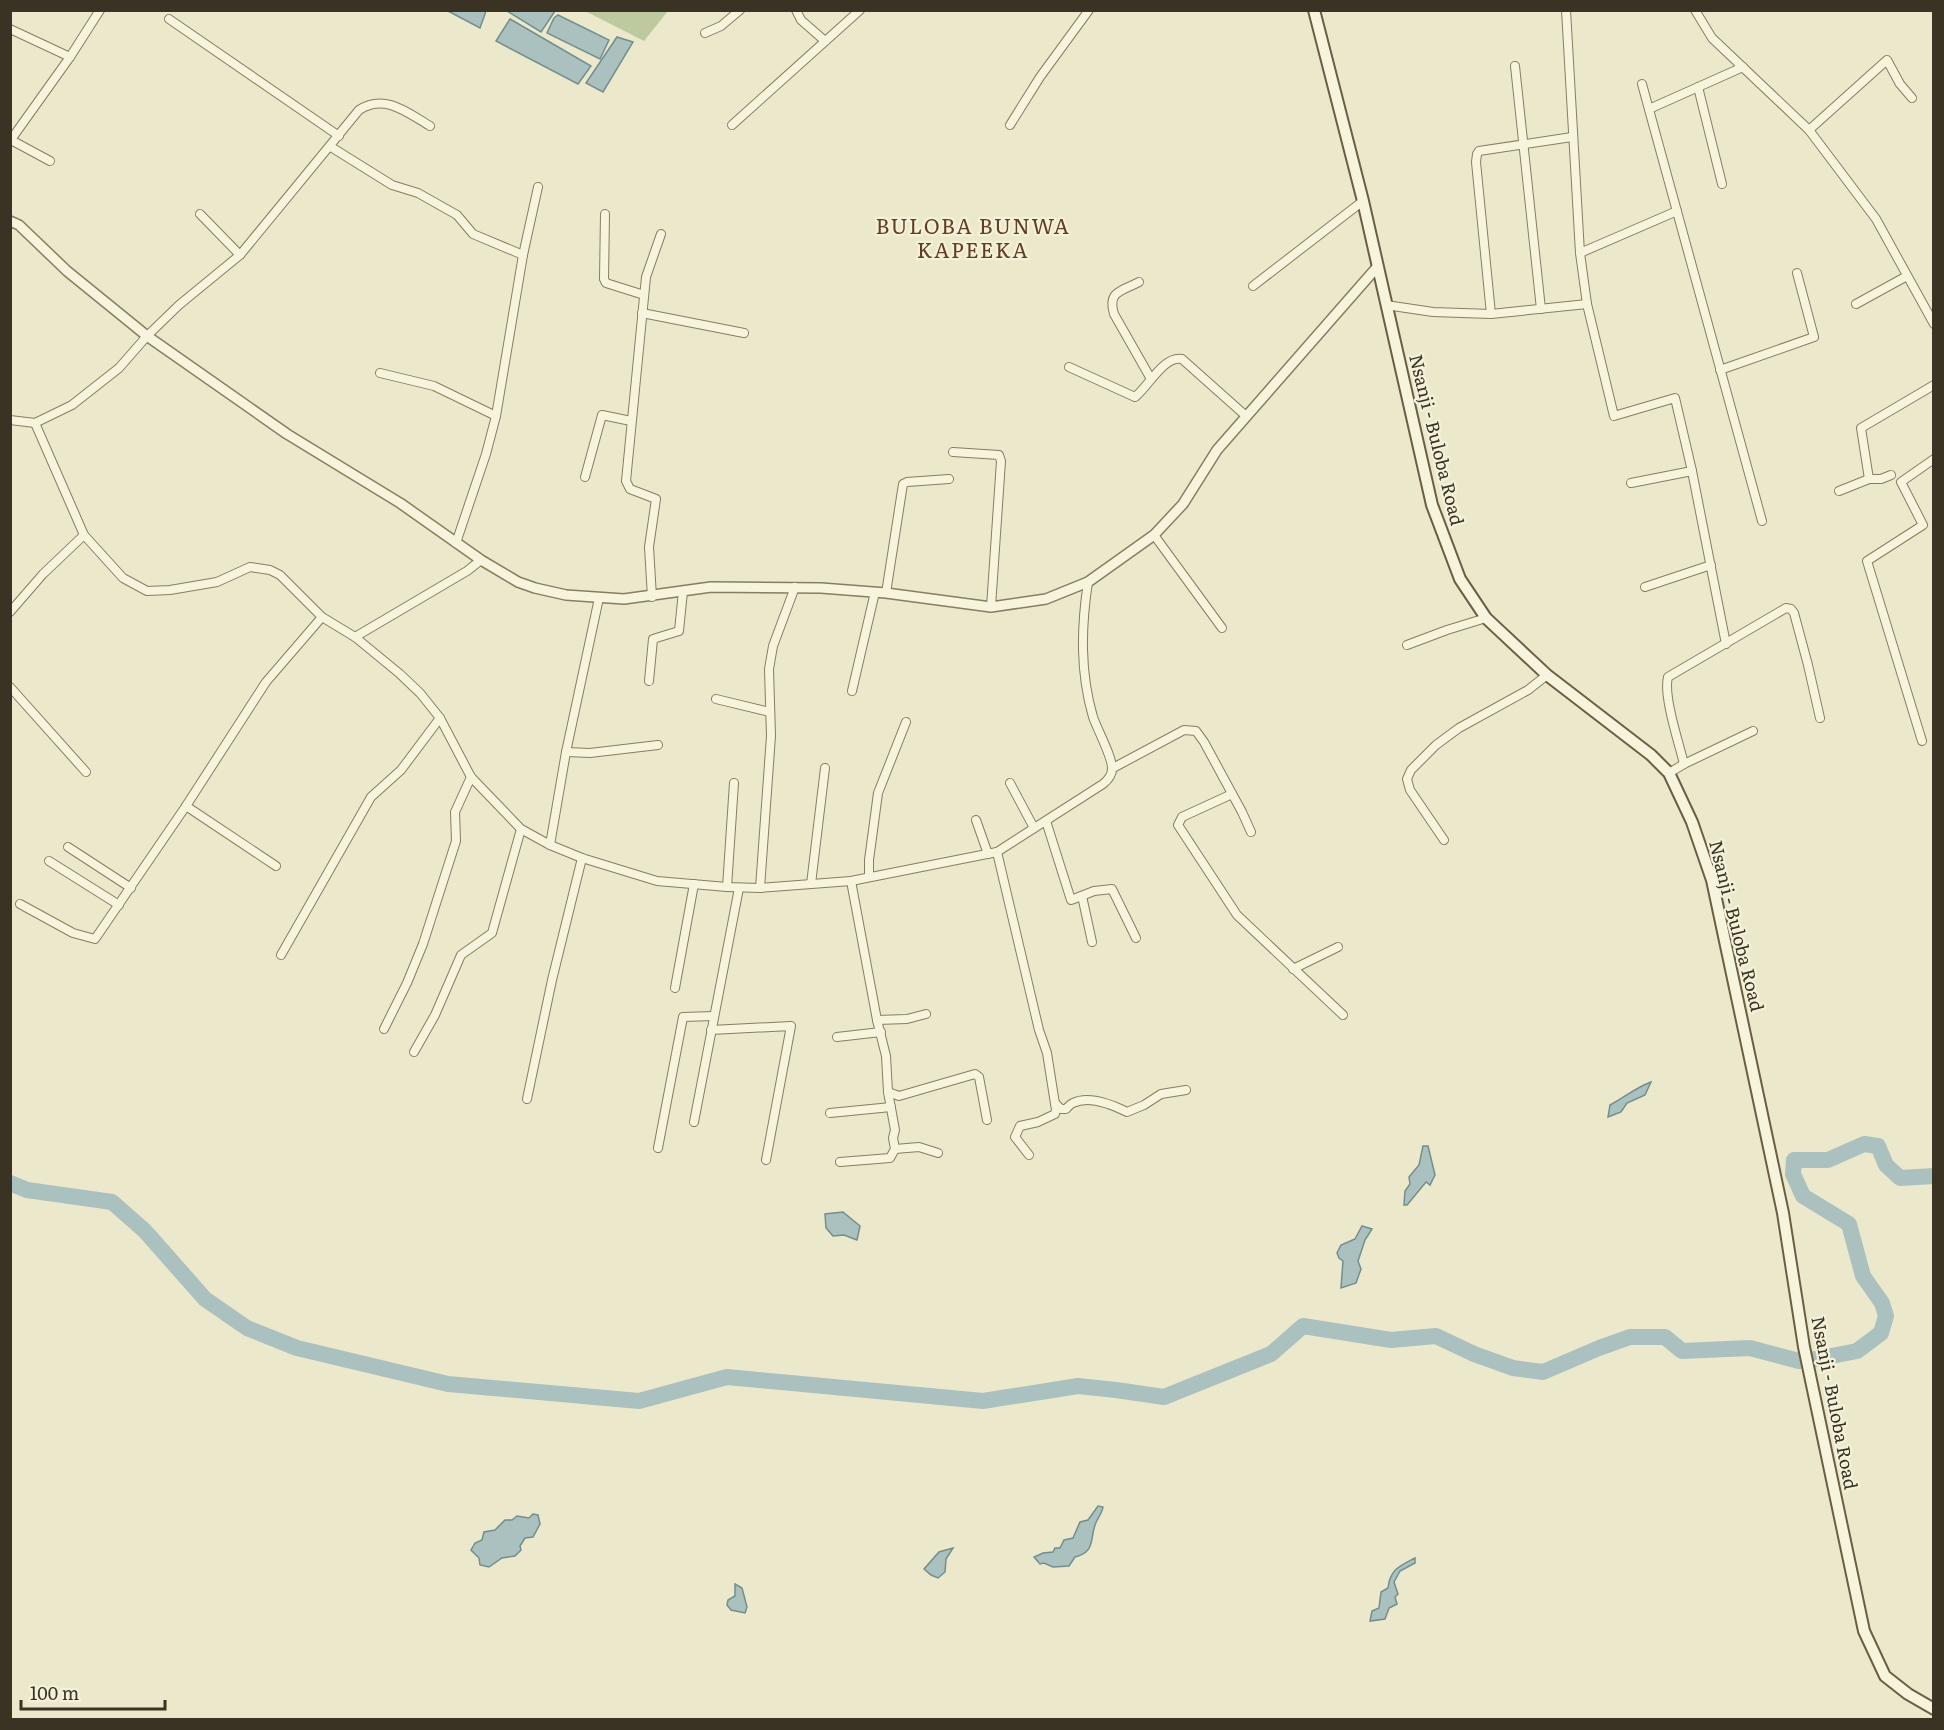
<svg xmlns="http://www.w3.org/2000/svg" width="1944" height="1730" font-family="Literata,serif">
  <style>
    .green { fill: #bdca9f }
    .water { fill: #abc1bf; stroke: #728f8d; stroke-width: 1.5 }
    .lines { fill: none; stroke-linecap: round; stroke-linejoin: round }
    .river { stroke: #abc1bf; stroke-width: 16 }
    .minor-casing { stroke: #887d60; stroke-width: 10 }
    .tertiary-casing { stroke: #887d60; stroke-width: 12 }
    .secondary-casing { stroke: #6a5e43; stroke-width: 14 }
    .minor { stroke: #f7f4de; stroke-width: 8 }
    .tertiary { stroke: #f7f4de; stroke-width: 9 }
    .secondary { stroke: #f7f4de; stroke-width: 10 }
    .labels { text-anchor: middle; stroke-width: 4.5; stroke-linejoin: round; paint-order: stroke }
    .street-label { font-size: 18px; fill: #3a3222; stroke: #f4f1da }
    .quarter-label { font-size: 21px; letter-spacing: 1.5px; fill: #633e25; stroke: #f4f1da }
  </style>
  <rect width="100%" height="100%" fill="#ece8cb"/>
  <polygon class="green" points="585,11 668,10 668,11 644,41"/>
  <g class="water">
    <polygon points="448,11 486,11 480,28"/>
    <polygon points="555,11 541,32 507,11 555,10"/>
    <polygon points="558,15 609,40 600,59 547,33 554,18"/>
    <polygon points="510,19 591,66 578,84 496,41"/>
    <polygon points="617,37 633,42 603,92 586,83"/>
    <path d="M1651,1082L1645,1095L1627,1103L1621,1112L1608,1117L1610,1105C1625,1097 1635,1088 1651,1082Z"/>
    <polygon points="1423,1146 1428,1146 1435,1175 1430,1185 1426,1182 1407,1205 1404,1205 1405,1191 1410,1184 1409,1177 1419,1165"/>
    <polygon points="843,1212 860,1226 857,1240 844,1235 833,1236 826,1228 825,1214"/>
    <polygon points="1362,1226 1372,1229 1365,1240 1358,1261 1361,1269 1356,1283 1341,1288 1343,1261 1339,1258 1337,1253 1341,1245 1355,1239"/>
    <path d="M1098,1506L1103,1507C1102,1514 1097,1518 1095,1525C1090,1540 1095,1552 1075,1557L1069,1566L1053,1567L1044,1563L1040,1564L1034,1557L1043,1553L1053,1552L1055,1548H1060L1064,1540L1073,1538L1080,1522L1088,1520Z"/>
    <polygon points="533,1514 538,1515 540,1524 533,1537 525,1538 520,1546 521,1550 515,1556 502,1558 489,1567 480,1565 479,1558 471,1550 475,1543 482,1540 484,1532 495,1530 505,1520 512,1520 517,1516 529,1518"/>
    <polygon points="953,1548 946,1559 945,1572 938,1578 931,1575 924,1569 939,1552"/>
    <path d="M1415,1558V1563L1400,1571L1394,1582L1398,1594L1395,1597L1397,1604L1389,1608L1385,1619L1370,1621L1372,1611L1379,1608L1381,1592L1388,1588C1390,1569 1400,1566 1415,1558Z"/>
    <polygon points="735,1584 742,1588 747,1607 745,1613 731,1610 727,1605 728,1600 735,1596"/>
  </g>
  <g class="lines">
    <polyline class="river" points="10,1183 27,1190 112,1202 145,1231 205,1299 247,1328 297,1348 448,1384 639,1401 727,1377 983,1401 1078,1386 1116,1390 1164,1397 1271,1354 1303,1326 1391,1340 1436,1336 1474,1354 1513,1368 1543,1372 1599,1348 1630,1337 1665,1337 1682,1351 1750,1348 1799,1361 1816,1359 1857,1351 1881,1333 1886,1316 1882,1303 1863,1276 1849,1224 1803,1196 1793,1174 1794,1160 1828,1160 1864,1144 1878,1146 1886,1165 1900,1178 1934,1176"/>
    <g class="minor-casing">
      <g id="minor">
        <polyline points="796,10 801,20 825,41"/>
        <polyline points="1566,10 1580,253 1587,304 1614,416 1675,398 1692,471 1726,644"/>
        <polyline points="1695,10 1712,38 1809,130 1876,219 1934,324"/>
        <polyline points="169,19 339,136"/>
        <polyline points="10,29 70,57"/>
        <polyline points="705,33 721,26 740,10"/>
        <polyline points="1515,66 1541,309"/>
        <polyline points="1642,84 1762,521"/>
        <polyline points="1698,87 1722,184"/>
        <polyline points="1649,109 1743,67"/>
        <polyline points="732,125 860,10"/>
        <polyline points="1010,125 1040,77 1089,10"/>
        <polyline points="1809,130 1887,60 1900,84 1912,98"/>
        <polyline points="11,140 50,161"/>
        <polyline points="10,141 70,57 100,10"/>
        <polyline points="331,147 392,185 418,193 457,215 473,234 523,255"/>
        <polyline points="200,214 240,255"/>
        <polyline points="605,214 604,279 606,283 644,295"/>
        <polyline points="1580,253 1677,211"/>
        <path d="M1139,282C1122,291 1107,291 1114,314L1151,379"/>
        <polyline points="1253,286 1363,201"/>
        <polyline points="1856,304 1907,276"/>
        <polyline points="1386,305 1433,312 1491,314 1587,304"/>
        <polyline points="642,313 744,333"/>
        <polyline points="1491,314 1476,162 1477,154 1479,151 1572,137"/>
        <path d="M1069,367L1135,397C1148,387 1164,355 1182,359L1246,416"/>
        <polyline points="1720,370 1814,337 1797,273"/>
        <polyline points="380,373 434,386 496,416"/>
        <path d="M10,420L35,423L72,405L119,368L147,336L179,305L240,255L359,110C385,93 408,113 430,126"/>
        <path d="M35,423L84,535L123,578L147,591L170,590L217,582L250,567L270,570L280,575L322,617L355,637L400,674L420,693L440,718L471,777L521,829L550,845L582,858L657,881L727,887L760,888L851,881L997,852L1103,784C1108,780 1112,776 1112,769C1113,758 1097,729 1093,717C1080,672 1081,628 1088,582"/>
        <polyline points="953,452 999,455 1001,461 991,607"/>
        <polyline points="585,477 602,415 631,421"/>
        <polyline points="1869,479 1861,428 1934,385"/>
        <polyline points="1631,483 1692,471"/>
        <polyline points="1839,491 1869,479 1881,479 1891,475"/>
        <polyline points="1154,535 1222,628"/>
        <polyline points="456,543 486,454 496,416 523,255 538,187"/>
        <polyline points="1645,587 1711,565"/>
        <polyline points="886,593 903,484 907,482 949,479"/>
        <polyline points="652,597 649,547 656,499 630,489 626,481 646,277 661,234"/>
        <polyline points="10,612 43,574 84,535"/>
        <polyline points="355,637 467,571 481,560"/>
        <polyline points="1407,645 1447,630 1486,618"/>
        <polyline points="649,681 653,639 679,631 683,591"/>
        <polyline points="10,687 86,772"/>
        <polyline points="852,691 875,592"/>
        <polyline points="716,699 770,712"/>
        <polyline points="1922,741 1867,561 1923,525 1901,482 1934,459"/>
        <polyline points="566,752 590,753 658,745"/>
        <path d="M1684,764C1679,743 1663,696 1668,677L1786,608L1791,609L1794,613L1808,665L1820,718"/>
        <polyline points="1113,768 1184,730 1196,731 1204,742 1242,812 1251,832"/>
        <polyline points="1669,773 1684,764 1753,731"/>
        <polyline points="1010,783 1034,828"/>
        <polyline points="1232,794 1182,817 1178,825 1237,915 1343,1015"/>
        <polyline points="186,806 276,866"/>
        <polyline points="976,820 988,854"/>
        <polyline points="1046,821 1071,900 1094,891 1112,889 1136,938"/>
        <polyline points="1444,840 1410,790 1407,779 1411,770 1436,745 1459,728 1528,690 1547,675"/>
        <polyline points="550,845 566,752 599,598"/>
        <polyline points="68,847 131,888"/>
        <polyline points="997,852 1039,1030 1047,1053 1056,1110 1055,1114 1038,1122 1020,1126 1015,1137 1029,1155"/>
        <polyline points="49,861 119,905"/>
        <polyline points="869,877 869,860 878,793 906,722"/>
        <polyline points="811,884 825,768"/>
        <polyline points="727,887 734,783"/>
        <polyline points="760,888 771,736 769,669 773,646 795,587"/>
        <polyline points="1082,896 1092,942"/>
        <polyline points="20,904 73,933 95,939 186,806 266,682 322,617"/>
        <polyline points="281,955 371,797 401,770 440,718"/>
        <polyline points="1293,969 1338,947"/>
        <polyline points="675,988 694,884"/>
        <polyline points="877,1020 907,1019 926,1014"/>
        <polyline points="384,1029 407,983 423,944 456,841 455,812 471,777"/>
        <polyline points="711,1030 791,1026 766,1160"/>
        <polyline points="837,1037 881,1032"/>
        <polyline points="414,1052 435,1015 461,955 492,933 521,829"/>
        <polyline points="888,1092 899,1096 975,1074 979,1077 987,1120"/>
        <polyline points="527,1099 552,980 582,858"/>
        <path d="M1056,1104L1061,1109H1066C1068,1107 1070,1104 1073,1103C1089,1095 1113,1105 1127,1112L1144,1105L1161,1094L1186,1090"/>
        <polyline points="830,1113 891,1107"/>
        <polyline points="694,1122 739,888"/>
        <polyline points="658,1148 683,1017 714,1016"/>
        <polyline points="895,1149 919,1147 938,1153"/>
        <polyline points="840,1162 890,1158 895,1149 893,1138 895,1130 888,1092 886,1056 877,1020 851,881"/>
      </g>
    </g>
    <g class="tertiary-casing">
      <polyline id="tertiary" points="10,221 19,225 67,271 147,336 287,434 400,503 481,560 518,582 535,588 566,595 624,599 711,587 821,588 886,593 991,607 1046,599 1088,582 1154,535 1183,504 1217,450 1378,266"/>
    </g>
    <g class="secondary-casing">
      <polyline id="secondary" points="1314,10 1363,201 1432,505 1460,579 1486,618 1547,675 1651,755 1669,773 1692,822 1712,880 1783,1213 1804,1347 1864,1631 1885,1676 1908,1694 1934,1709"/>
    </g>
    <use href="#minor" class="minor"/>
    <use href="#tertiary" class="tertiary"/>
    <use href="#secondary" class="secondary"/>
  </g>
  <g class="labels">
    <g class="street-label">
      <text transform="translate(1436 440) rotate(76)" y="6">Nsanji - Buloba Road</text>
      <text transform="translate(1736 926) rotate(76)" y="6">Nsanji - Buloba Road</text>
      <text transform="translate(1834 1403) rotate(79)" y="6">Nsanji - Buloba Road</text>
    </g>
    <g class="quarter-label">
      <text x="973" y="234">BULOBA BUNWA<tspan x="973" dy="24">KAPEEKA</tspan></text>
    </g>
  </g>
  <rect width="1944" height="1730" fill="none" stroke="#3a3222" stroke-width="24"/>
  <path d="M21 1700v9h144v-9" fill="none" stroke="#3a3222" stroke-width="3"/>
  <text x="30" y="1700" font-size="18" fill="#3a3222" stroke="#f4f1da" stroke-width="4.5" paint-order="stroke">100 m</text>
</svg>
